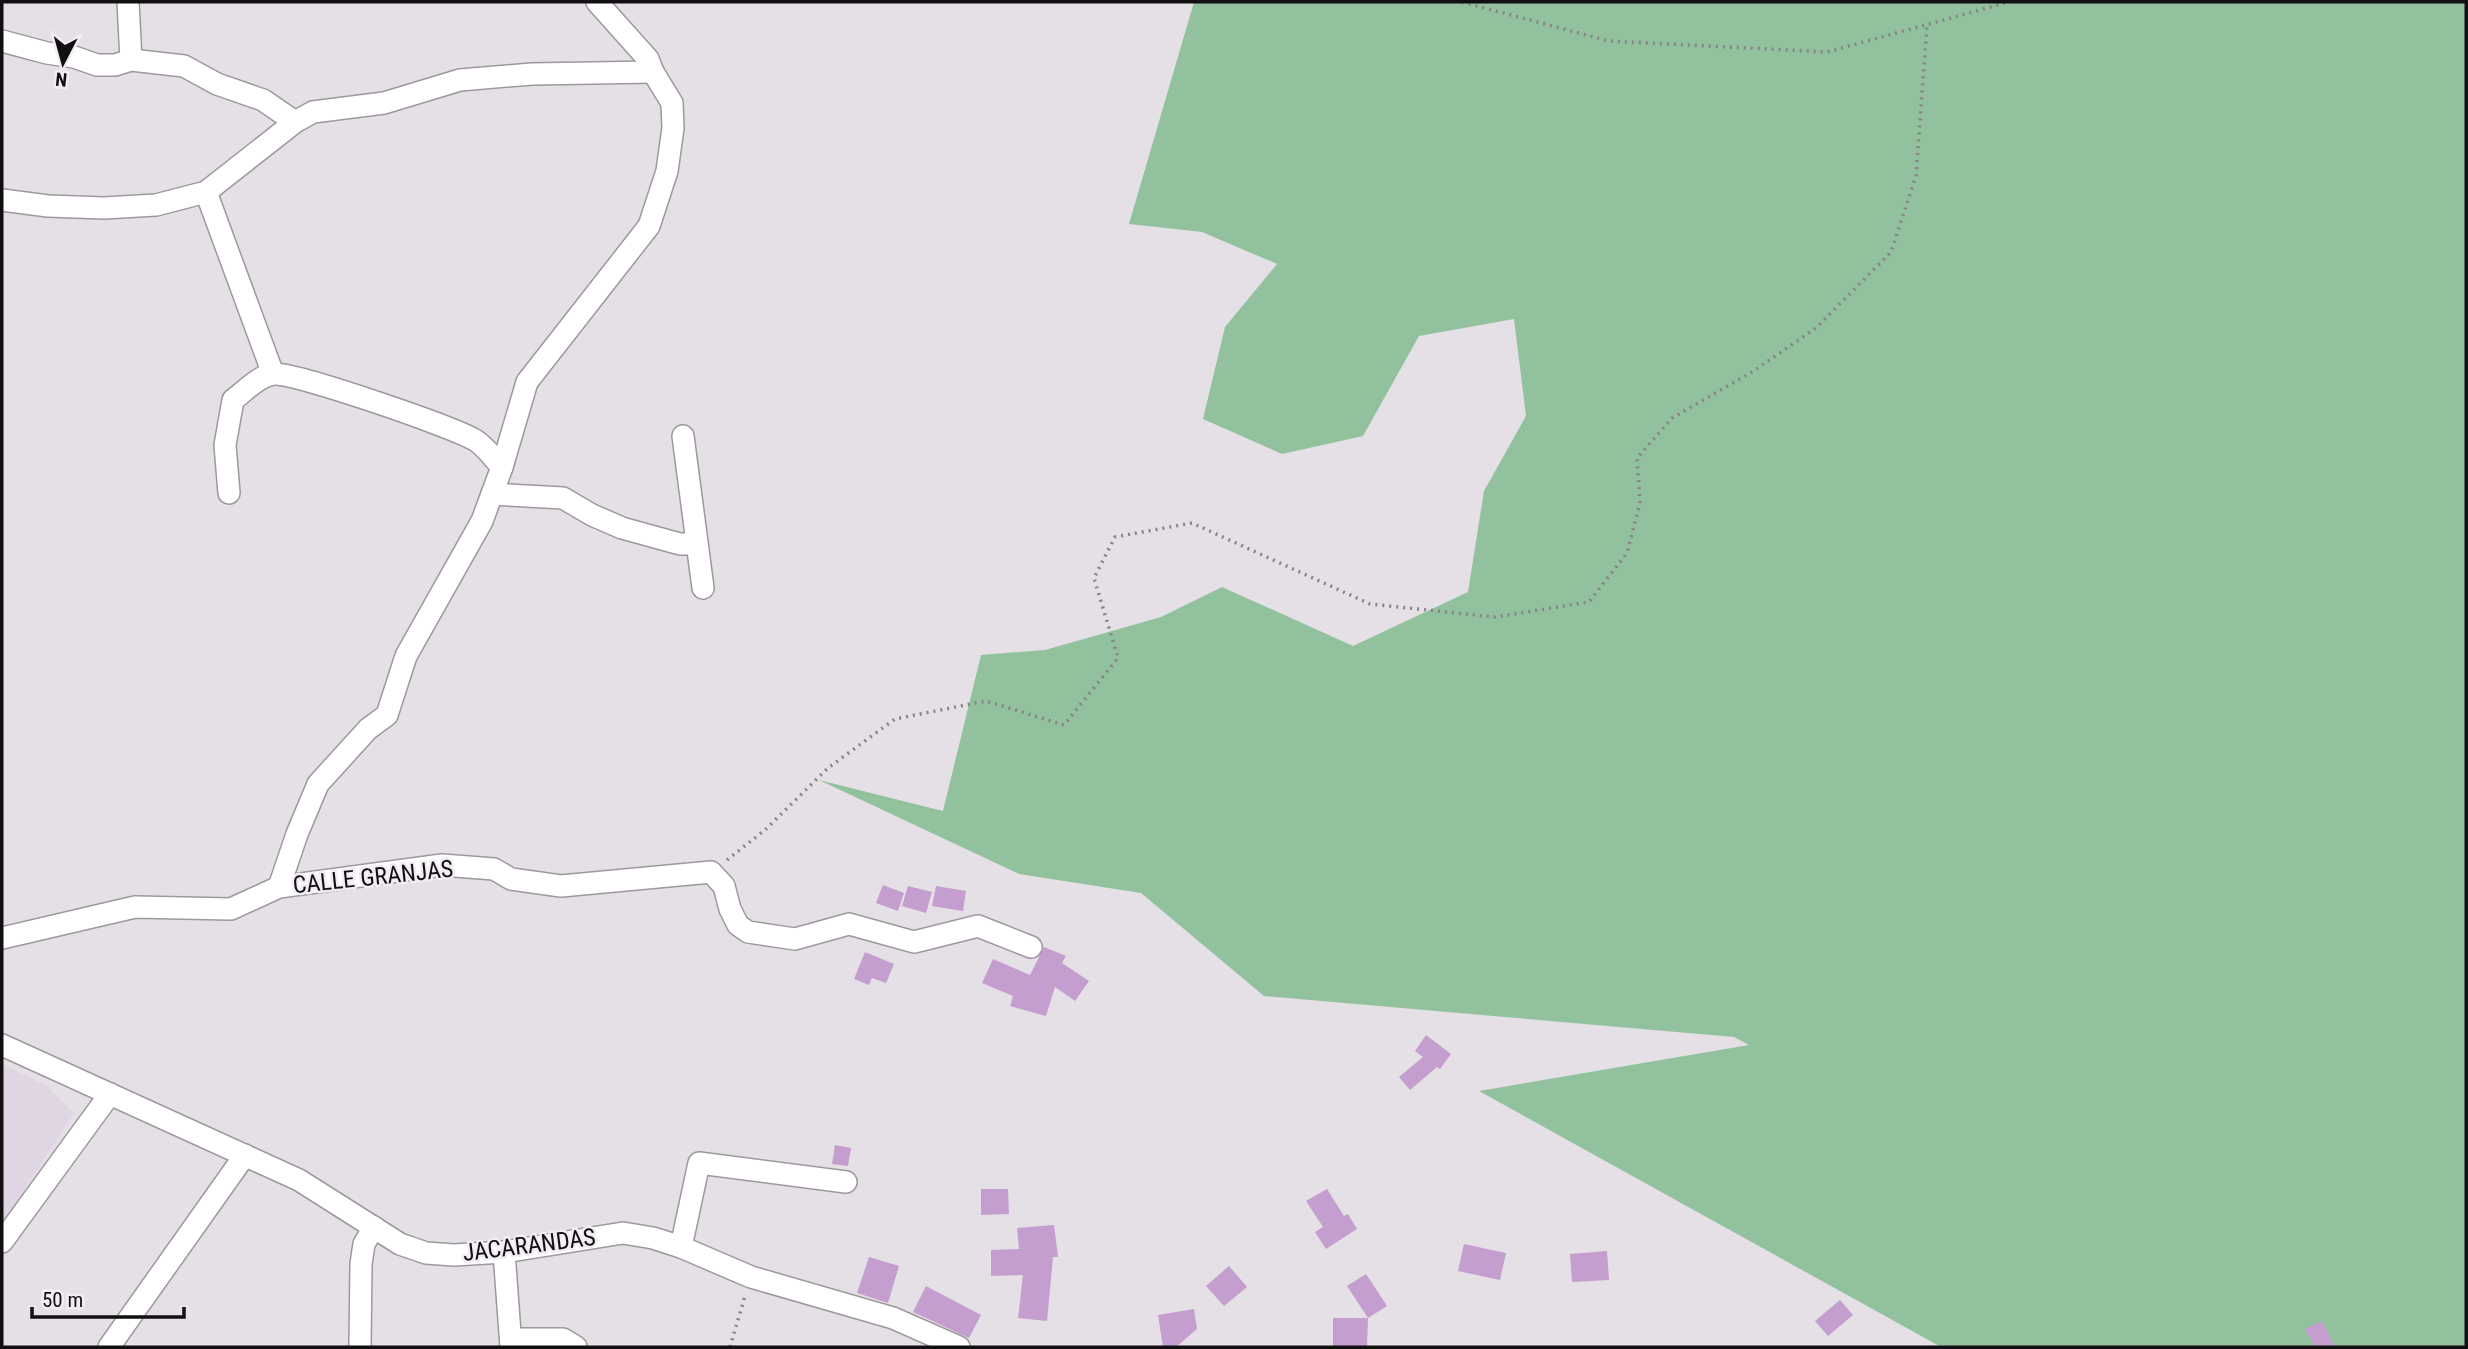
<svg xmlns="http://www.w3.org/2000/svg" width="2468" height="1349" font-family="'Roboto Condensed',sans-serif">
  <style>
    .built { fill: #e0d5e3 }
    .green { fill: #92c29d }
    .building { fill: #c49ece }
    .lines { fill: none; stroke-linecap: round; stroke-linejoin: round }
    .minor-casing { stroke: #9d989e; stroke-width: 24 }
    .path { stroke: #878388; stroke-width: 3.5; stroke-dasharray: 2 5; stroke-linecap: butt }
    .minor { stroke: #fff; stroke-width: 21 }
    .labels { text-anchor: middle; stroke-width: 5; stroke-linejoin: round; paint-order: stroke }
    .street-label { font-size: 24px; fill: #110f11; stroke: #f2edf4 }
  </style>
  <rect width="100%" height="100%" fill="#e5dfe6"/>
  <polygon class="built" points="2,1064 48,1087 74,1113 2,1224"/>
  <polygon class="green" points="1194,2 2466,2 2466,1347 1941,1347 1479,1091 1749,1045 1734,1037 1264,996 1141,893 1019,874 819,780 943,811 981,655 1045,650 1161,617 1222,587 1353,646 1468,592 1484,491 1526,416 1514,319 1419,336 1363,436 1282,454 1203,419 1225,327 1277,264 1202,232 1129,224"/>
  <g class="building">
    <polygon points="883,885 904,893 898,911 876,903"/>
    <polygon points="908,886 932,892 926,913 902,906"/>
    <polygon points="936,886 966,891 963,911 932,906"/>
    <polygon points="1044,947 1066,956 1062,963 1089,981 1075,1001 1055,987 1046,1016 1010,1006 1013,996 982,983 993,959 1030,975"/>
    <polygon points="865,952 894,964 886,983 872,978 869,985 854,979"/>
    <polygon points="1426,1035 1451,1054 1440,1069 1437,1067 1410,1090 1399,1077 1423,1057 1415,1051"/>
    <polygon points="835,1145 851,1148 848,1166 832,1164"/>
    <polygon points="981,1189 1008,1189 1009,1214 981,1215"/>
    <polygon points="1327,1189 1344,1216 1348,1214 1357,1229 1326,1249 1315,1232 1323,1227 1306,1201"/>
    <polygon points="1054,1225 1058,1257 1053,1257 1047,1321 1018,1318 1023,1275 991,1276 991,1250 1019,1249 1017,1228"/>
    <polygon points="1464,1244 1506,1253 1500,1280 1458,1271"/>
    <polygon points="1607,1251 1609,1280 1572,1282 1570,1254"/>
    <polygon points="869,1257 899,1266 888,1303 857,1293"/>
    <polygon points="1229,1266 1247,1287 1224,1306 1206,1286"/>
    <polygon points="1366,1274 1387,1306 1368,1318 1347,1286"/>
    <polygon points="926,1286 981,1315 969,1338 913,1312"/>
    <polygon points="1840,1300 1853,1315 1828,1336 1815,1321"/>
    <polygon points="1194,1309 1197,1329 1176,1347 1163,1347 1158,1315"/>
    <polygon points="1333,1318 1368,1318 1367,1347 1333,1347"/>
    <polygon points="2322,1321 2335,1347 2315,1347 2305,1329"/>
  </g>
  <g class="lines">
    <g class="minor-casing">
      <g id="minor">
        <polyline points="128,2 131,60"/>
        <polyline points="2,41 47,53 74,57 97,65 115,65 131,60 184,66 217,84 263,100 295,122"/>
        <polyline points="206,192 273,374"/>
        <polyline points="2,200 48,206 104,208 156,205 206,192 295,122 313,112 384,103 460,80 532,74 653,72"/>
        <polyline points="683,436 703,588"/>
        <path d="M229,493L225,445L233,400C244,392 259,375 274,374C294,372 453,427 475,440C485,446 493,458 502,467"/>
        <polyline points="492,494 563,498 592,515 622,528 680,544 697,544"/>
        <polyline points="279,887 297,834 318,784 368,729 387,715 406,656 482,521 502,467 527,382 649,226 667,171 673,128 672,103 653,72 648,59 597,2"/>
        <polyline points="2,938 135,907 231,909 279,887 442,865 494,869 511,879 561,886 711,872 724,886 730,909 738,925 748,932 795,939 849,924 914,942 978,926 1031,947"/>
        <polyline points="2,1045 299,1180 400,1244 426,1253 454,1255 504,1252 623,1233 653,1238 681,1247 751,1277 893,1318 959,1347"/>
        <polyline points="2,1242 110,1094"/>
        <polyline points="681,1247 699,1163 846,1182"/>
        <polyline points="504,1252 511,1347"/>
        <polyline points="511,1339 563,1339 576,1347"/>
        <polyline points="109,1347 245,1155"/>
        <polyline points="360,1347 361,1264 364,1244 374,1227"/>
      </g>
    </g>
    <g class="path">
      <polyline points="1462,2 1609,41 1827,52 2009,2"/>
      <polyline points="727,860 765,830 828,768 895,719 986,701 1064,725 1118,658 1094,578 1115,537 1192,523 1370,604 1495,617 1589,602 1627,553 1640,503 1637,458 1672,418 1752,372 1816,328 1891,252 1916,176 1927,25"/>
      <polyline points="730,1347 745,1296"/>
    </g>
    <use href="#minor" class="minor"/>
  </g>
  <g class="labels">
    <g class="street-label">
      <text transform="translate(373 877) rotate(-6)" y="8">CALLE GRANJAS</text>
      <text transform="translate(529 1245) rotate(-7)" y="8">JACARANDAS</text>
    </g>
  </g>
  <rect width="2468" height="1349" fill="none" stroke="#110f11" stroke-width="7"/>
  <g transform="translate(63 63) rotate(186)" stroke="#f2edf4" stroke-width="5" paint-order="stroke">
  <path d="M0-5L12 26L0 18L-12 26Z" fill="#110f11"/>
  <text y="-10" font-size="19" font-weight="bold" text-anchor="middle" fill="#110f11">N</text>
  </g>
  <path d="M32 1307v10h152v-10" fill="none" stroke="#110f11" stroke-width="3.5"/>
  <text x="42" y="1307" font-size="21" fill="#110f11" stroke="#f2edf4" stroke-width="5" paint-order="stroke">50 m</text>
</svg>
